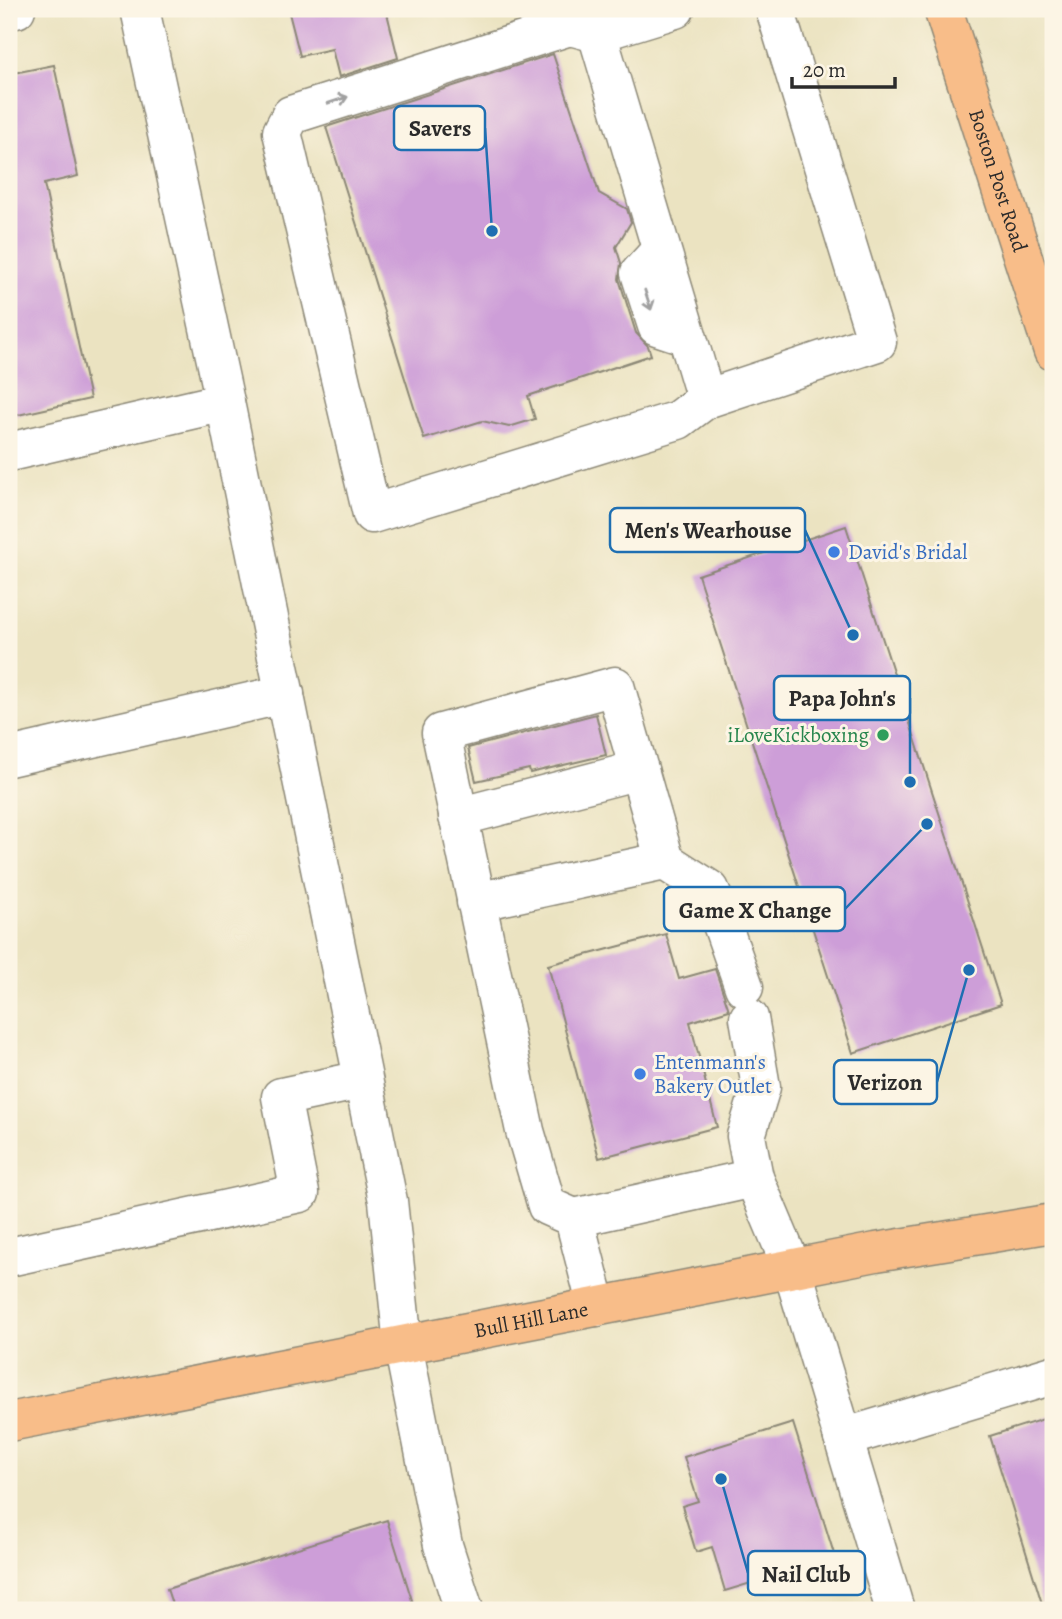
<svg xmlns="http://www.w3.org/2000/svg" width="1062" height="1619" font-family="Alegreya,serif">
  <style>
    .building { fill: #cd9ed8 }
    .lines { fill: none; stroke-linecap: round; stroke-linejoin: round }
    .minor-casing { stroke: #8b8776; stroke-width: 41 }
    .major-casing { stroke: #8b8776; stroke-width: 41 }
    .minor { stroke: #fff; stroke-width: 38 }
    .major { stroke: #f8bd89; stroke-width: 38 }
    .oneway { stroke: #a0a0a0 }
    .shop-dot { fill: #3f7fe0; stroke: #fcf5e5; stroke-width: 2.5 }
    .leisure-dot { fill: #2e9e5b; stroke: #fcf5e5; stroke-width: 2.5 }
    .labels { text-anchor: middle; stroke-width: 6; stroke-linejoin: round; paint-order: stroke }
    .street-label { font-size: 21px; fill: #2b2b2b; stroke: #fcf5e5 }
    .shop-label { font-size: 21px; fill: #366cbe; stroke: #fcf5e5; text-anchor: start }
    .leisure-label { font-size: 21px; fill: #27864d; stroke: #fcf5e5; text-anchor: end }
    .leader { fill: none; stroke: #1f6fb2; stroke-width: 2.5 }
    .callout-dot { fill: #1f6fb2; stroke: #fcf5e5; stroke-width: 2.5 }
    .callout { fill: #fcf5e5; stroke: #1f6fb2; stroke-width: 2.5 }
    .callout-label { font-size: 23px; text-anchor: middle; font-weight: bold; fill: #2b2b2b }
  </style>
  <rect width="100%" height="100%" fill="#fcf5e5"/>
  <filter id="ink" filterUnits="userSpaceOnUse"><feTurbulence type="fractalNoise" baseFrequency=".0143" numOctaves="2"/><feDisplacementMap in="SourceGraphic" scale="14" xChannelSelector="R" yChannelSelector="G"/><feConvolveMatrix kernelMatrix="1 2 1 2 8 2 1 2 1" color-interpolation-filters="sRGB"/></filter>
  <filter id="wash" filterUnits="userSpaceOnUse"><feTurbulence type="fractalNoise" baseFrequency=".00686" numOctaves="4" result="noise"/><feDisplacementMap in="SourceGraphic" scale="28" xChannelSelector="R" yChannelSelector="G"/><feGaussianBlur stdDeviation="1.57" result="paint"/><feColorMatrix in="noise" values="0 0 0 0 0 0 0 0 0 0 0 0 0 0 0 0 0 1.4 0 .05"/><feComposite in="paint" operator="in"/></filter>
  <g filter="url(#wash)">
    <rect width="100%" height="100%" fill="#ebe3c1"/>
    <g id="blocks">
      <g class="building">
        <polygon points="288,9 386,9 398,58 339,77 332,49 300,56"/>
        <polygon points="553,54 599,193 627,209 631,222 616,247 621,263 619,279 636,333 648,346 651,355 528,396 535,419 509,427 482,421 424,439 326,127"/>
        <polygon points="54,65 78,176 44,184 90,399 9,417 9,74"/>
        <polygon points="846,526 1001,1004 853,1053 698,575"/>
        <polygon points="596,714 606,755 530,773 529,769 476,781 468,748"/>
        <polygon points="666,934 679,979 715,969 729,1010 690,1022 717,1127 599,1158 548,965"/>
        <polygon points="1053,1416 1053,1610 1044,1610 990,1436"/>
        <polygon points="793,1423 835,1557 725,1591 712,1547 696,1552 682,1506 698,1501 684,1457"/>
        <polygon points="387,1520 415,1610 174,1610 167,1589"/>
      </g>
    </g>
  </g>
  <g filter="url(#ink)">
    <use href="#blocks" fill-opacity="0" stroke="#8b8776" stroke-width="2"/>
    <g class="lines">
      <g class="minor-casing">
        <g id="minor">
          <polyline points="140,9 225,402"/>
          <polyline points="675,9 597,33 706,399"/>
          <polyline points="9,10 16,9"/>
          <polyline points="597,33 570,26 291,115 282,132 372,514 678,420 706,399 877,342 775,9"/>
          <polyline points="661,250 640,273 657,326 675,332"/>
          <polyline points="9,452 225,402 388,1201 403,1345 443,1545 464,1610"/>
          <polyline points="9,757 285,694"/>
          <polyline points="458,817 639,770"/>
          <polyline points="476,902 665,861"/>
          <polyline points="749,1018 761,1087 746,1136 754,1178"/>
          <polyline points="574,1218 547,1206 525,1131 441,733 615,686 665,861 710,890 744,987"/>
          <polyline points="9,1257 300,1193 281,1097 362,1080"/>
          <polyline points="597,1307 574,1218 754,1178 792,1268 895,1610"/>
          <polyline points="843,1438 1053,1375"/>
        </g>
      </g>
      <g class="major-casing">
        <g id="major">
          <path id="s1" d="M943,9L1053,351"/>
          <path id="s2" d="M9,1422L876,1252L1053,1223"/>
        </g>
      </g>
      <use href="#minor" class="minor"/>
      <use href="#major" class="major"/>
    </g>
    <defs><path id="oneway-shaft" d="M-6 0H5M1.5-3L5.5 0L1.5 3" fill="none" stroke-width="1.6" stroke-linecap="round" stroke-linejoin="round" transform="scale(1.75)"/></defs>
    <g class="oneway">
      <use href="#oneway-shaft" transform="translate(338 100) rotate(-18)"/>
      <use href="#oneway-shaft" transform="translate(648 300) rotate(72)"/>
    </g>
  </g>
  <g class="shop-dot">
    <circle cx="834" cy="552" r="7"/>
    <circle cx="640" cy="1074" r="7"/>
  </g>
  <circle class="leisure-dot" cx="883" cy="735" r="7"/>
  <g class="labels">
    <g class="street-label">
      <text dy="7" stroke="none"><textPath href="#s1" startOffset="180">Boston Post Road</textPath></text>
      <text dy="7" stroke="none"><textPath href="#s2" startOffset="532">Bull Hill Lane</textPath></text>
    </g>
    <g class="shop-label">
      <text x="848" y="559">David's Bridal</text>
      <text x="654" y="1069">Entenmann's<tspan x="654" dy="24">Bakery Outlet</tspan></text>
    </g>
    <g class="leisure-label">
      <text x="869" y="742">iLoveKickboxing</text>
    </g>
  </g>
  <path class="leader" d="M492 231L485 128M853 635L805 530M910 782L910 698M927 824L845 909M969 970L937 1082M721 1479L748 1573"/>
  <g class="callout-dot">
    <circle cx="492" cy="231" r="7"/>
    <circle cx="853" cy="635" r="7"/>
    <circle cx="910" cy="782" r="7"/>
    <circle cx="927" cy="824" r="7"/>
    <circle cx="969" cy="970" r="7"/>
    <circle cx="721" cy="1479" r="7"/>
  </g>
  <g class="callout">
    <rect x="394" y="106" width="91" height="44" rx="7"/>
    <rect x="610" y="508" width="195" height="44" rx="7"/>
    <rect x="774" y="676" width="136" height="44" rx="7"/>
    <rect x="664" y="887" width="181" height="44" rx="7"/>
    <rect x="834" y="1060" width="103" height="44" rx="7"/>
    <rect x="748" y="1551" width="117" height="44" rx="7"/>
  </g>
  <g class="callout-label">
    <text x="440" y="136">Savers</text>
    <text x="708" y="538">Men's Wearhouse</text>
    <text x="842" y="706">Papa John's</text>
    <text x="755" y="918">Game X Change</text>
    <text x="885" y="1090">Verizon</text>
    <text x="806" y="1582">Nail Club</text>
  </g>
  <rect width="1062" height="1619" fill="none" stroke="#fcf5e5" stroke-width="35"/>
  <path d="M792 77v10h103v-10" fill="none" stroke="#2b2b2b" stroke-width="3.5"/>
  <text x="803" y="77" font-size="21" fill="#2b2b2b" stroke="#fcf5e5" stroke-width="5" paint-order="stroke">20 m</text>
</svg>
